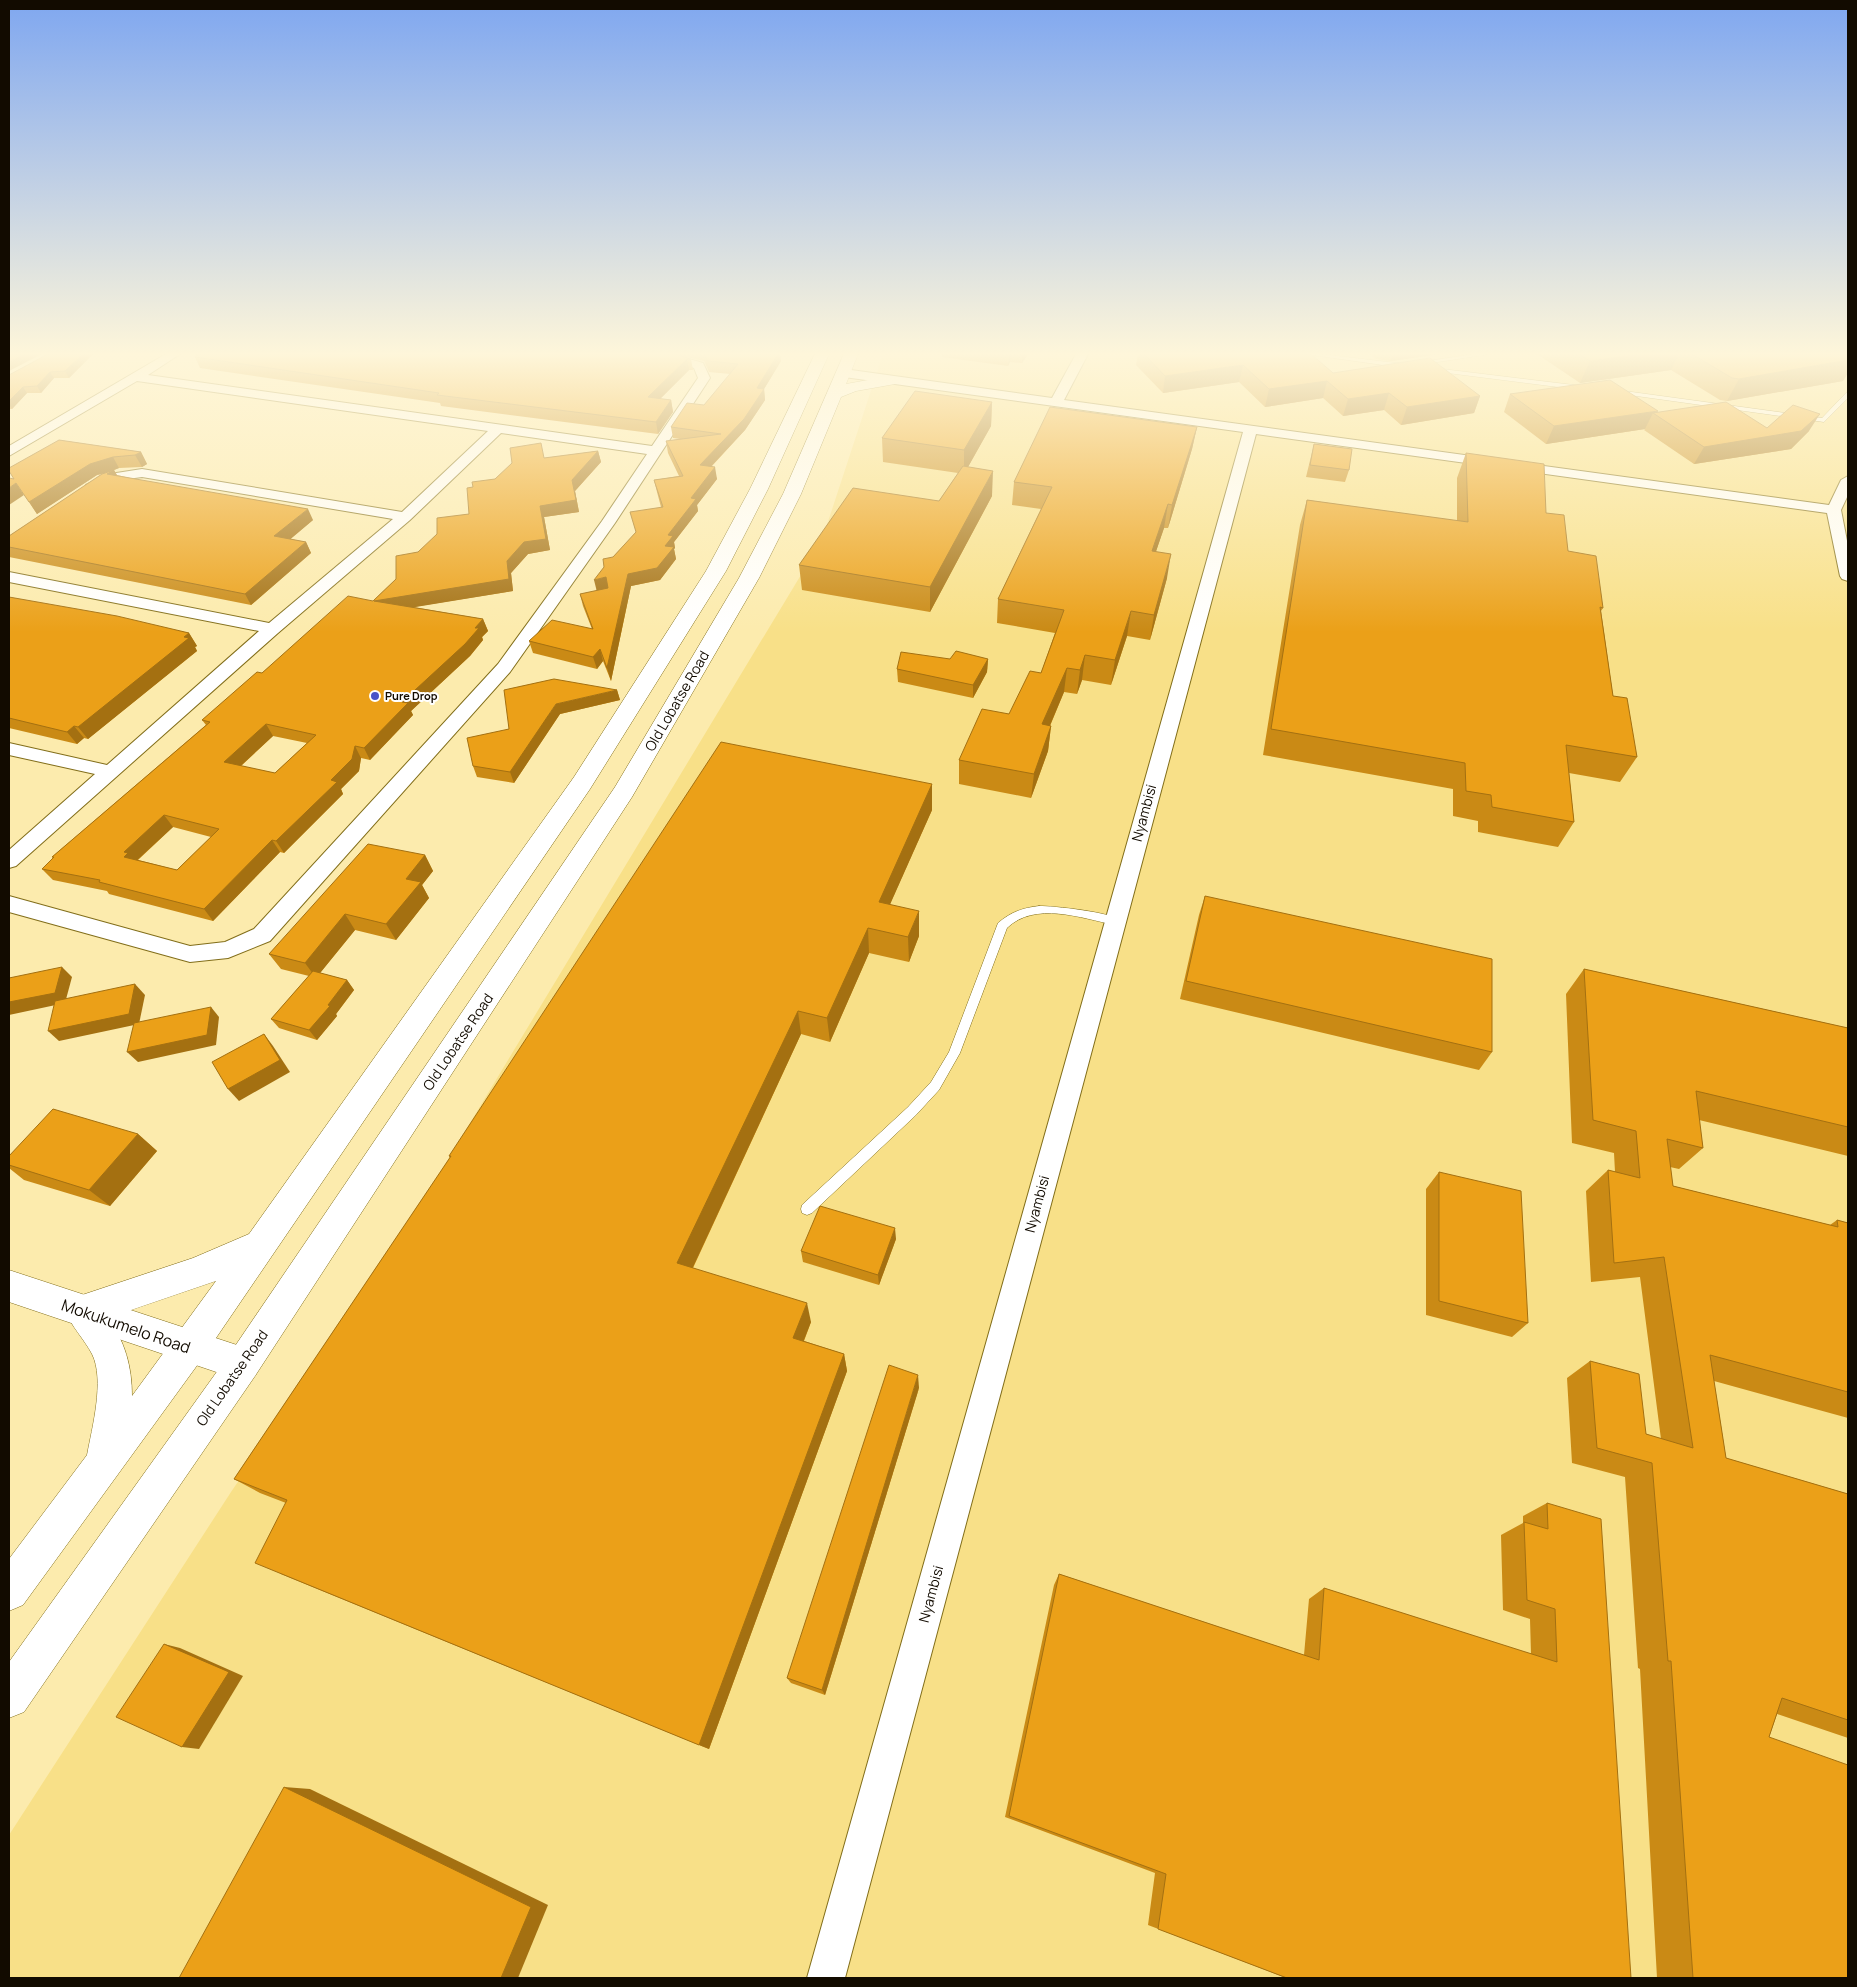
<svg xmlns="http://www.w3.org/2000/svg" width="1857" height="1987" font-family="Manrope,sans-serif">
  <style>
    .built { fill: #f8e088 }
    .lines { fill: none; stroke-linecap: round; stroke-linejoin: round }
    .lane-casing { stroke: #826e1a; stroke-width: 1 }
    .street-casing { stroke: #826e1a; stroke-width: 2 }
    .secondary-casing { stroke: #826e1a; stroke-width: 1 }
    .primary-casing { stroke: #826e1a; stroke-width: 1 }
    .lane { fill: #fff; fill-rule: evenodd }
    .street { fill: #fff; fill-rule: evenodd }
    .secondary { fill: #fff; fill-rule: evenodd }
    .primary { fill: #fff; fill-rule: evenodd }
    .wall { fill: #ca8a15; fill-rule: evenodd }
    .shaded-wall { fill: #a47011 }
    .building { fill: #eba018; stroke: #a47011; fill-rule: evenodd }
    .poi-dot { fill: #4953c8; stroke: #fff; stroke-width: 2 }
    .labels { text-anchor: middle; stroke-width: 4; stroke-linejoin: round; paint-order: stroke }
    .far-poi-label { font-size: 11px; font-weight: bold; fill: #120b00; stroke: #fff; text-anchor: start }
    .street-label { font-size: 14px; fill: #120b00; stroke: #fff }
    .near-street-label { font-size: 16px; fill: #120b00; stroke: #fff }
  </style>
  <rect width="100%" height="100%" fill="#fcebad"/>
  <polygon class="built" points="883,354 1848,354 1848,1978 9,1978 9,1835 231,1492 374,1282 822,540"/>
  <g class="lines">
    <g class="lane-casing">
      <g id="lane">
        <polygon points="1305,354 1320,354 1405,364 1408,366 1405,368"/>
        <polygon points="1475,354 1490,354 1418,365 1415,363"/>
        <polygon points="1434,368 1582,386 1585,388 1582,390 1432,371 1432,369"/>
        <polygon points="1617,390 1822,418 1846,393 1848,392 1848,398 1824,422 1615,393 1615,391"/>
        <path d="M1039,906C1053,906 1113,912 1120,921L1115,925C1081,918 1035,901 1007,928L960,1053L939,1090L916,1115L812,1213L807,1215L802,1213L801,1209L802,1205L908,1107L931,1082L949,1052L998,923C1011,912 1022,908 1039,906Z"/>
      </g>
    </g>
    <g class="street-casing">
      <g id="street">
        <path d="M166,354H180L148,375L652,446L698,378L694,368L675,362L635,358L629,354C656,354 678,355 703,363L710,378L615,523L510,672L270,941L228,958L190,962L9,912V896L190,946L225,942L254,929L498,664L602,521L647,454L501,433L410,520L278,633L16,866L9,868V850L95,774L9,755V743L107,765L259,631L9,582V572L269,623L393,519L142,477L120,480L91,492L84,488L86,485L110,474L142,469L402,512L488,431L137,381L9,456V446Z"/>
        <polygon points="1076,354 1088,354 1064,400 1829,505 1841,480 1848,476 1848,495 1841,510 1848,546 1848,581 1842,579 1840,576 1827,513 1256,434 845,1978 807,1978 1243,432 844,377 838,373 844,369 1052,398"/>
      </g>
    </g>
    <g class="secondary-casing">
      <polygon id="secondary" points="9,1270 243,1347 255,1352 260,1364 255,1376 243,1381 9,1302"/>
    </g>
    <g class="primary-casing">
      <g id="primary">
        <path d="M815,354H829L768,489L726,571L590,789L201,1360L23,1605L9,1611V1559L87,1455C92,1428 105,1380 92,1354C84,1339 72,1327 65,1311L70,1299L193,1258L249,1234L574,777L706,571L750,489ZM216,1281L132,1396C132,1367 125,1341 108,1318Z"/>
        <polygon points="844,354 858,354 846,384 890,376 898,381 895,384 856,391 841,397 801,494 759,578 632,797 255,1376 24,1712 9,1718 9,1662 231,1352 615,787 739,578 783,494"/>
      </g>
    </g>
    <use href="#lane" class="lane"/>
    <use href="#street" class="street"/>
    <use href="#secondary" class="secondary"/>
    <use href="#primary" class="primary"/>
  </g>
  <g class="wall">
    <polygon points="48,354 93,354 69,378 54,378 41,393 27,393 12,409 9,409 9,375"/>
    <polygon points="195,354 780,354 781,361 764,389 765,400 745,430 712,466 717,479 697,505 698,511 674,542 675,548 674,549 676,559 660,580 631,586 611,681 603,661 597,669 533,653 529,641 592,629 583,606 580,594 596,591 613,557 661,507 657,492 654,480 679,476 668,453 666,441 680,439 673,438 671,427 704,405 730,374 709,372 704,361 682,356 691,359 693,370 689,370 660,399 671,400 673,412 658,434 441,406 440,403 200,368 195,357 196,356"/>
    <polygon points="942,354 1028,354 1022,363 1010,362 1008,366 942,357"/>
    <polygon points="1138,354 1311,354 1333,373 1480,396 1474,413 1401,425 1384,410 1343,416 1323,398 1265,407 1239,382 1163,393 1136,365"/>
    <polygon points="1370,354 1440,354 1391,361 1376,359"/>
    <polygon points="1537,354 1848,354 1843,381 1727,401 1720,400 1671,370 1580,383"/>
    <polygon points="1510,394 1657,413 1767,428 1809,431 1791,449 1694,464 1644,430 1645,429 1546,444 1504,412"/>
    <polygon points="992,402 991,426 968,467 992,496 930,612 802,590 799,565 939,501 958,473 883,462 882,438"/>
    <polygon points="1197,427 1192,449 1168,528 1164,528 1156,551 1167,578 1150,640 1127,636 1111,685 1082,680 1077,694 1064,692 1050,726 1051,726 1048,751 1031,798 959,784 959,760 1009,714 1041,673 1055,633 997,623 998,599 1041,509 1012,505 1014,482"/>
    <polygon points="59,440 141,452 147,464 142,467 119,468 114,470 117,475 313,520 290,539 306,542 311,553 251,605 9,557 9,536 102,474 97,475 37,514 14,479"/>
    <polygon points="1314,444 1349,470 1345,482 1306,477"/>
    <path d="M598,451L601,462L575,491L579,512L544,517L550,550L528,554L511,573L513,591L413,607L483,619L488,631L482,637L483,640L470,656L411,711L413,715L370,760L361,758L359,771L341,789L343,794L284,853L280,852L213,921L109,894L107,891L53,880L42,869L53,858L52,857L206,725L202,720L262,673L373,601L396,579L418,552L469,514L473,487L495,479L545,458ZM273,736L307,743L275,773L241,766ZM173,827L211,837L177,870L138,860Z"/>
    <polygon points="1466,453 1546,513 1568,551 1603,608 1601,611 1613,696 1637,757 1620,782 1569,773 1574,822 1558,847 1478,832 1478,821 1453,816 1453,789 1263,755 1300,525 1307,500 1457,521 1457,478"/>
    <polygon points="9,597 189,633 197,646 195,647 197,651 88,739 84,738 77,744 9,728"/>
    <polygon points="950,659 988,659 987,672 973,698 898,682 897,669"/>
    <polygon points="617,690 620,700 560,714 514,783 477,777 473,766 509,729"/>
    <polygon points="932,784 932,810 890,904 919,936 909,962 869,953 830,1042 801,1034 693,1268 811,1322 804,1341 844,1354 847,1371 709,1749 281,1574 286,1503 260,1493 234,1479 450,1158 449,1156"/>
    <polygon points="425,855 433,871 422,885 429,898 396,940 355,930 320,973 347,980 354,990 336,1014 337,1016 317,1040 279,1028 271,1019 309,976 281,969 269,954"/>
    <polygon points="1205,896 1492,1052 1479,1070 1180,999 1199,915"/>
    <polygon points="1584,969 1848,1028 1848,1156 1699,1120 1703,1148 1679,1169 1670,1167 1673,1186 1830,1225 1837,1220 1848,1223 1848,1418 1714,1381 1726,1458 1848,1494 1848,1738 1777,1714 1769,1737 1848,1978 1657,1978 1640,1669 1638,1668 1625,1477 1572,1463 1567,1378 1590,1361 1646,1434 1661,1439 1640,1277 1591,1282 1586,1191 1608,1170 1615,1172 1614,1153 1572,1143 1566,994"/>
    <polygon points="138,1134 157,1151 110,1206 24,1180 9,1168 9,1156"/>
    <polygon points="1439,1172 1528,1323 1512,1337 1426,1315 1426,1189"/>
    <polygon points="896,1239 879,1285 803,1262 801,1251"/>
    <polygon points="919,1388 825,1695 791,1683 787,1678"/>
    <polygon points="1547,1503 1631,1978 1286,1978 1148,1925 1155,1873 1005,1817 1054,1585 1059,1574 1304,1655 1309,1599 1324,1588 1531,1654 1530,1619 1503,1610 1501,1535 1523,1523 1523,1516"/>
  </g>
  <g class="shaded-wall">
    <polygon points="25,354 42,354 9,371 9,362"/>
    <polygon points="83,354 93,354 69,378 65,371"/>
    <polygon points="778,354 780,354 781,361 764,389 765,400 745,430 702,476 700,465 757,388"/>
    <polygon points="1009,354 1011,354 1010,362 1008,366"/>
    <polygon points="1022,354 1028,354 1022,363"/>
    <polygon points="1393,354 1440,354 1391,361"/>
    <polygon points="1641,354 1679,354 1671,370 1580,383 1590,361"/>
    <polygon points="687,359 689,370 650,409 648,397"/>
    <polygon points="1848,360 1848,373 1843,381 1727,401 1739,379"/>
    <polygon points="1243,365 1239,382 1163,393 1165,376"/>
    <polygon points="50,372 54,378 41,393 37,386"/>
    <polygon points="1327,381 1323,398 1265,407 1269,389"/>
    <polygon points="23,387 27,393 12,409 9,405 9,401"/>
    <polygon points="1389,393 1384,410 1343,416 1348,399"/>
    <polygon points="1480,396 1474,413 1401,425 1407,407"/>
    <polygon points="671,400 673,412 658,434 656,422"/>
    <polygon points="992,402 991,426 964,474 964,450"/>
    <polygon points="1658,411 1656,415 1653,413 1645,429 1546,444 1554,426"/>
    <polygon points="1820,414 1809,431 1791,449 1694,464 1704,447"/>
    <polygon points="1197,427 1192,449 1168,528 1172,505"/>
    <polygon points="598,451 601,462 575,491 579,512 544,517 550,550 528,554 511,573 513,591 379,613 374,601 507,561 540,506 572,480"/>
    <polygon points="141,452 147,464 142,467 135,455"/>
    <polygon points="113,457 119,468 114,470 120,481 107,474 112,471 97,475 37,514 29,502 90,464"/>
    <polygon points="715,467 717,479 697,505 698,511 674,542 675,548 674,549 676,559 660,580 631,586 611,681 607,668 628,574 665,546 668,535 691,498"/>
    <polygon points="993,471 992,496 930,612 930,587"/>
    <polygon points="16,483 24,495 9,505 9,488"/>
    <polygon points="1168,504 1164,528 1148,575 1152,551"/>
    <polygon points="308,509 313,520 280,548 274,536"/>
    <polygon points="306,542 311,553 251,605 245,594"/>
    <polygon points="1171,554 1167,578 1150,640 1154,615"/>
    <polygon points="606,577 609,590 597,592 594,580"/>
    <polygon points="1131,611 1127,636 1111,685 1115,660"/>
    <polygon points="483,619 488,631 482,637 483,640 470,656 411,711 413,715 370,760 364,748 402,702"/>
    <polygon points="189,633 197,646 195,647 197,651 88,739 78,727"/>
    <polygon points="600,649 603,661 597,669 593,657"/>
    <polygon points="1085,655 1082,680 1077,694 1080,670"/>
    <polygon points="988,659 987,672 973,698 973,685"/>
    <polygon points="1067,668 1064,692 1040,749 1042,724"/>
    <polygon points="617,690 620,700 560,714 514,783 510,772 556,704"/>
    <polygon points="266,724 273,736 232,774 224,762"/>
    <polygon points="74,726 84,738 77,744 67,732"/>
    <polygon points="1051,726 1048,751 1031,798 1034,774"/>
    <polygon points="355,746 361,758 359,771 341,789 343,794 284,853 276,841 331,780"/>
    <polygon points="932,784 932,810 880,927 879,902"/>
    <polygon points="164,815 173,827 135,862 124,857 124,852"/>
    <polygon points="272,840 280,852 213,921 204,909"/>
    <polygon points="425,855 433,871 422,885 429,898 396,940 386,924 406,879"/>
    <polygon points="919,911 919,936 909,962 908,937"/>
    <polygon points="345,914 355,930 316,978 305,963"/>
    <polygon points="868,928 869,953 830,1042 827,1018"/>
    <polygon points="62,967 72,977 65,1003 9,1015 9,1002"/>
    <polygon points="347,980 354,990 336,1014 337,1016 317,1040 309,1030"/>
    <polygon points="135,984 145,995 139,1024 59,1041 48,1031"/>
    <polygon points="211,1007 219,1017 216,1045 138,1062 127,1052"/>
    <polygon points="798,1011 801,1034 686,1282 677,1263"/>
    <polygon points="264,1034 273,1046 290,1072 239,1101 228,1089"/>
    <polygon points="138,1134 157,1151 110,1206 89,1190"/>
    <polygon points="895,1228 896,1239 879,1285 878,1275"/>
    <polygon points="807,1303 811,1322 798,1355 793,1338"/>
    <polygon points="844,1354 847,1371 709,1749 699,1745"/>
    <polygon points="918,1375 919,1388 825,1695 822,1690"/>
    <polygon points="164,1644 180,1648 243,1676 199,1749 182,1747"/>
    <polygon points="284,1787 310,1789 548,1905 518,1978 501,1978"/>
  </g>
  <g class="building">
    <polygon points="9,354 25,354 9,362"/>
    <polygon points="48,354 83,354 65,371 50,372 37,386 23,387 9,401 9,375"/>
    <polygon points="200,354 675,354 691,359 687,359 648,397 671,400 656,422 437,395 439,393 195,357"/>
    <polygon points="704,354 778,354 757,388 764,389 744,419 700,465 715,467 691,498 696,499 668,535 673,536 665,546 674,547 657,568 628,574 607,668 600,649 593,657 529,641 552,620 593,629 580,594 608,588 606,577 594,580 604,567 603,559 613,557 636,532 630,512 663,507 654,480 683,476 666,441 721,434 671,427 687,403 704,405 738,364 708,361"/>
    <polygon points="1144,354 1311,354 1333,373 1430,358 1480,396 1407,407 1389,393 1348,399 1327,381 1269,389 1243,365 1165,376"/>
    <polygon points="1579,354 1641,354 1590,361"/>
    <polygon points="1692,354 1848,354 1848,360 1739,379 1732,378"/>
    <polygon points="1610,380 1658,411 1554,426 1510,394"/>
    <polygon points="915,391 992,402 964,450 882,438"/>
    <polygon points="1726,402 1767,428 1793,405 1820,414 1801,431 1704,447 1653,413"/>
    <polygon points="1050,407 1197,427 1172,505 1168,504 1152,551 1171,554 1154,615 1131,611 1115,660 1085,655 1080,670 1067,668 1042,724 1051,726 1034,774 959,760 982,709 1009,714 1030,671 1041,673 1064,610 998,599 1052,487 1014,482"/>
    <polygon points="59,440 141,452 135,455 113,457 90,464 29,502 16,483 9,488 9,478 14,479 9,471 9,468"/>
    <path d="M541,443L544,458L598,451L572,480L576,500L540,506L546,539L524,542L507,561L509,579L374,601L483,619L475,628H479L465,644L402,702L408,703L364,748L355,746L352,759L331,780L337,782L276,841L272,840L204,909L99,882L100,880L42,869L54,857H52L210,722L202,720L257,672L262,673L348,596L373,601L396,579V556L418,552L437,534V518L469,514L467,488L473,487L472,482L495,479L512,463L510,448ZM266,724L316,735L275,773L224,762ZM164,815L219,829L177,870L124,857L128,853L124,852Z"/>
    <polygon points="1314,444 1352,449 1349,470 1310,465"/>
    <polygon points="1466,453 1544,464 1546,513 1564,515 1568,551 1596,556 1603,608 1600,607 1613,696 1627,698 1637,757 1566,745 1574,822 1492,807 1491,795 1466,791 1465,763 1271,729 1307,500 1468,522"/>
    <polygon points="963,466 993,471 930,587 799,565 853,488 939,501"/>
    <polygon points="114,470 107,474 308,509 274,536 306,542 245,594 9,547 9,536 102,474"/>
    <polygon points="9,597 117,616 189,633 184,637 189,638 78,727 74,726 67,732 9,718"/>
    <polygon points="956,651 988,659 973,685 897,669 901,652 950,659"/>
    <polygon points="554,679 617,690 556,704 510,772 473,766 467,738 509,729 504,690"/>
    <polygon points="721,742 932,784 879,902 919,911 908,937 868,928 827,1018 798,1011 677,1263 807,1303 793,1338 844,1354 699,1745 255,1563 287,1500 234,1479 451,1156 449,1156"/>
    <polygon points="368,844 425,855 406,879 421,882 386,924 345,914 305,963 269,954"/>
    <polygon points="1205,896 1492,959 1492,1052 1186,981"/>
    <polygon points="62,967 55,993 9,1002 9,978"/>
    <polygon points="1584,969 1848,1028 1848,1127 1696,1091 1703,1148 1667,1139 1673,1186 1838,1227 1837,1220 1848,1223 1848,1392 1710,1355 1726,1458 1848,1494 1848,1720 1782,1698 1769,1737 1848,1765 1848,1978 1693,1978 1671,1661 1668,1661 1652,1463 1597,1448 1590,1361 1639,1374 1646,1434 1693,1448 1664,1257 1614,1263 1608,1170 1640,1178 1636,1131 1593,1120"/>
    <polygon points="313,971 347,980 328,1005 330,1006 309,1030 271,1019"/>
    <polygon points="135,984 129,1014 48,1031 55,1001"/>
    <polygon points="211,1007 207,1035 127,1052 134,1023"/>
    <polygon points="264,1034 280,1060 228,1089 212,1062"/>
    <polygon points="53,1109 138,1134 89,1190 9,1165 9,1156"/>
    <polygon points="1439,1172 1521,1191 1528,1323 1439,1301"/>
    <polygon points="820,1206 895,1228 878,1275 801,1251"/>
    <polygon points="889,1365 918,1375 822,1690 787,1678"/>
    <polygon points="1547,1503 1601,1519 1631,1978 1287,1978 1158,1929 1166,1874 1009,1816 1059,1574 1319,1660 1324,1588 1557,1662 1555,1609 1527,1600 1524,1522 1548,1529"/>
    <polygon points="164,1644 229,1672 182,1747 116,1717"/>
    <polygon points="284,1787 531,1907 501,1978 179,1978"/>
  </g>
  <linearGradient id="sky" x2="0" y2="1"><stop stop-color="#7fa7f0"/><stop offset="0.56" stop-color="#fef6da"/><stop offset="1" stop-color="#fef6da" stop-opacity="0"/></linearGradient>
  <rect width="1857" height="632" fill="url(#sky)"/>
  <circle class="poi-dot" cx="375" cy="696" r="5"/>
  <g class="labels">
    <g class="far-poi-label">
      <text x="385" y="700">Pure Drop</text>
    </g>
    <g class="street-label">
      <text transform="translate(677 701) rotate(-60)" y="5">Old Lobatse Road</text>
      <text transform="translate(1144 813) rotate(-75)" y="5">Nyambisi</text>
      <text transform="translate(458 1042) rotate(-56)" y="5">Old Lobatse Road</text>
      <text transform="translate(1037 1204) rotate(-75)" y="5">Nyambisi</text>
      <text transform="translate(232 1378) rotate(-55)" y="5">Old Lobatse Road</text>
      <text transform="translate(931 1594) rotate(-75)" y="5">Nyambisi</text>
    </g>
    <g class="near-street-label">
      <text transform="translate(126 1326) rotate(19)" y="6">Mokukumelo Road</text>
    </g>
  </g>
  <rect width="1857" height="1987" fill="none" stroke="#120b00" stroke-width="20"/>
</svg>
